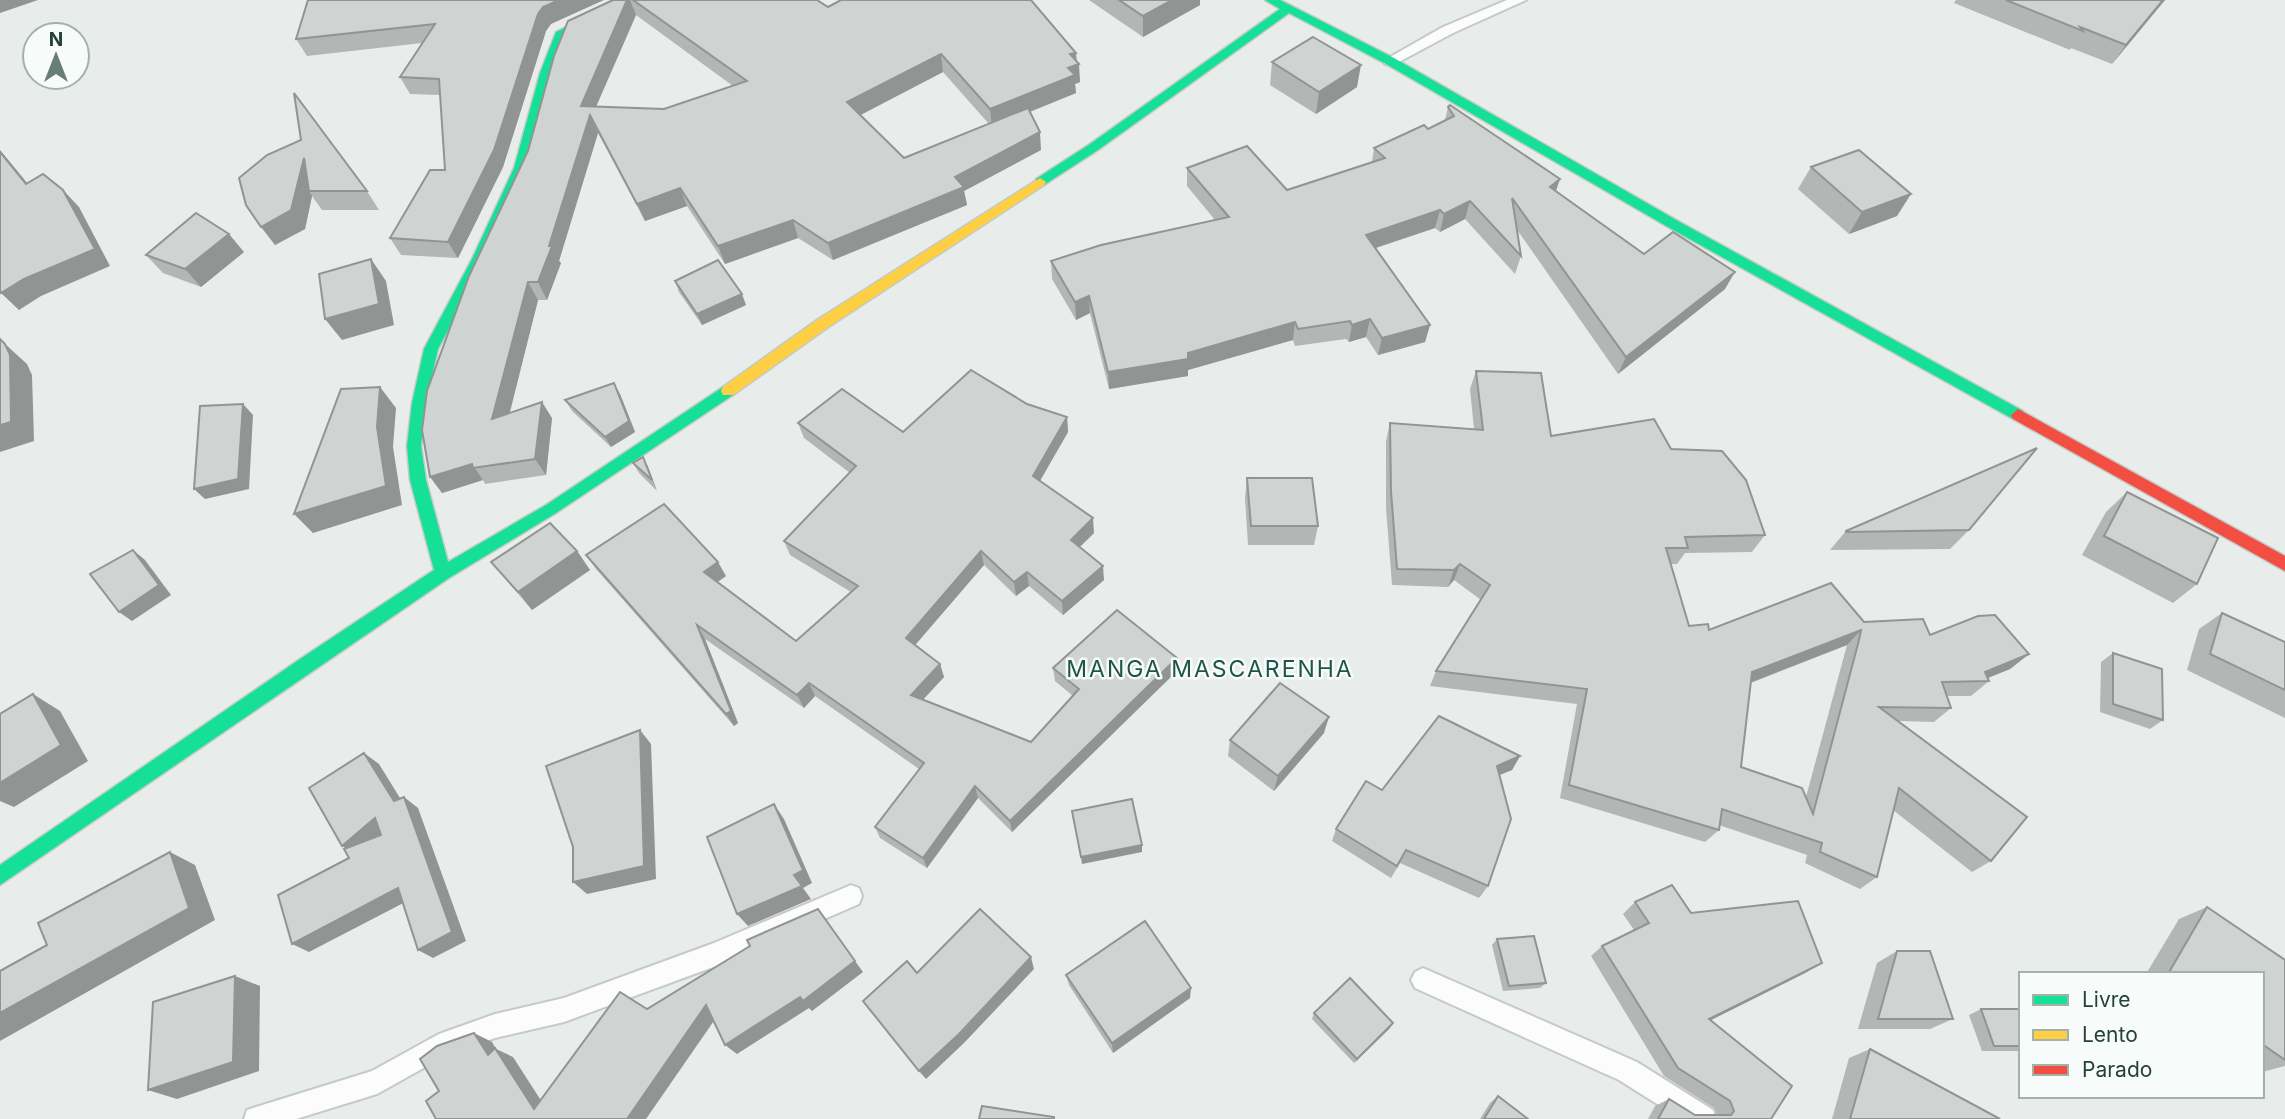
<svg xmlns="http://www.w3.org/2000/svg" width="2285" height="1119" font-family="Inter,sans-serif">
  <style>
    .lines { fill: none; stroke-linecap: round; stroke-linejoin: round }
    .lane-casing { stroke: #c5cac8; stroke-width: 4 }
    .fast-casing { stroke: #c3cbc8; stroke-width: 3 }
    .slow-casing { stroke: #c3cbc8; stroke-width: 3 }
    .jam-casing { stroke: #c3cbc8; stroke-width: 3 }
    .lane { fill: #fcfcfc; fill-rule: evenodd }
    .fast { fill: #16e098; fill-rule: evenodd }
    .slow { fill: #ffcf43; fill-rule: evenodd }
    .jam { fill: #f24e42; fill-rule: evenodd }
    .wall { fill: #b2b6b5; fill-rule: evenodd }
    .shaded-wall { fill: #919493 }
    .building { fill: #cfd4d2; stroke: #919493; stroke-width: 2; fill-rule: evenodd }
    .labels { text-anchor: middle; stroke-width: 5; stroke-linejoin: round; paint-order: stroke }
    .neighbourhood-label { font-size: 23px; letter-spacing: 2px; fill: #1f5548; stroke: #f7fbf9 }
  </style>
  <rect width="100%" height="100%" fill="#e8edeb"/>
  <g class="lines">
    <g class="lane-casing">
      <g id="lane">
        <polygon points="1507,0 1526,0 1453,33 1395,64 1385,64 1383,61 1443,27"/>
        <polygon points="851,885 859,888 862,896 859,904 716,966 564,1022 495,1038 445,1056 377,1094 296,1119 244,1119 247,1110 256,1107 372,1071 439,1034 495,1014 564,998 714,943"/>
        <polygon points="1423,968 1637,1062 1713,1110 1716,1119 1681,1119 1619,1080 1415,988 1411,980 1415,972"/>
      </g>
    </g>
    <g class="fast-casing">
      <g id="fast">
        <polygon points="621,0 636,0 567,34 552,73 526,168 486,259 438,349 426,403 421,446 426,480 448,562 546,505 723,387 733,387 735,391 733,395 556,513 449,578 0,885 0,865 303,657 434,570 410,480 407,446 412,403 424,349 472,259 514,168 540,73 556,32"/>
        <polygon points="1265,0 1280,0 1394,58 1678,221 2023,411 2025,415 2023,419 2013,419 1668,227 1386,64 1289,13 1098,150 1044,185 1036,185 1036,179 1090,144 1280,9"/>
      </g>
    </g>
    <g class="slow-casing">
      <polygon id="slow" points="1040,178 1046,182 1044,185 827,328 733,395 723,395 721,391 723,387 817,320"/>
    </g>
    <g class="jam-casing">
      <polygon id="jam" points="2018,409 2285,556 2285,571 2013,419 2011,415"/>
    </g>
    <use href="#lane" class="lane"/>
    <use href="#fast" class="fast"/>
    <use href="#slow" class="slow"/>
    <use href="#jam" class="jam"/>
  </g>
  <g class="wall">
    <polygon points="308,0 551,24 546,31 503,167 458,258 401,255 390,238 445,170 440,95 410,94 400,77 422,43 307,56 296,39"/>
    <path d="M627,0H817L828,7L1076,53L1080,82L1075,84L1076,93L1030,112L1041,150L964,191L967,205L833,260L798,238L725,264L687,206L645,221L598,133L559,261L561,263L547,300H538L509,413L552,418L546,475L485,484L483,480L442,493ZM636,15L733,86L664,109L596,107ZM943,72L989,124L904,158L860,115Z"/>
    <polygon points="1089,0 1200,0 1200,5 1143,37"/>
    <polygon points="1956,0 2165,0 2112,64 2071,48 2070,50 1954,3"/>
    <polygon points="1272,62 1357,87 1316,114 1270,85"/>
    <polygon points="1448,107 1556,191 1644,254 1725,289 1618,374 1518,231 1521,256 1515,274 1465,219 1440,232 1435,228 1376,248 1430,325 1425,342 1378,355 1366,337 1349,342 1346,339 1295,346 1293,340 1188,370 1188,376 1109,389 1090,313 1076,320 1052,279 1051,261 1215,220 1187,186 1187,168 1287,190 1372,162 1374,148 1428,129 1445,120"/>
    <polygon points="1811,167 1897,216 1849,234 1798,189"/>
    <polygon points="239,178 367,191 379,210 322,210 312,196 305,229 275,245"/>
    <polygon points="244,252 201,287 163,273 146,255"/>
    <polygon points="675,281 746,305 702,325 679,292"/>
    <path d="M1476,371L1551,436L1671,449L1765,535L1752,552L1685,553L1677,564H1671L1689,626L1709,630L1864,622L2029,654L2010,669L1988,678L1989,681L1971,696H1947L1951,708L1934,722L1899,721L1991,861L1972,872L1893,810L1877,877L1860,889L1805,863L1807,855L1719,825V830L1705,842L1560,798L1577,704L1430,686L1436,671L1481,600L1454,580L1448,587L1392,585L1386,508V441L1390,423L1474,429L1470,389ZM1847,645L1806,797L1741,767L1751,683Z"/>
    <polygon points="620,394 635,432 611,447 572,411 565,400"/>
    <polygon points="1027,404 1067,417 1068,432 1040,481 1094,533 1080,547 1104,580 1063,615 1029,586 1016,596 984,565 915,645 940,664 944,677 923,700 1031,742 1073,696 1055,681 1053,668 1177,658 1177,671 1012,832 978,798 927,868 880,838 875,827 919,769 815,696 804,708 705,639 738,723 734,726 596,569 586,555 726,576 717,582 796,641 851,592 790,555 784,541 850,473 804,438 798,423 903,432"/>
    <polygon points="643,457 648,467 657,491 639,473 633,463"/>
    <polygon points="1247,478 1318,526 1314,545 1248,545 1245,498"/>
    <polygon points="2127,492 2197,584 2173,603 2082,555 2106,512"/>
    <polygon points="1969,530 1950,549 1830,550 1846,531"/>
    <polygon points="577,551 590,570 532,610 491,562"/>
    <polygon points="2222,613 2285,642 2285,718 2187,670 2199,629"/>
    <polygon points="2113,653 2163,720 2150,729 2100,712 2101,662"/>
    <polygon points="1324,733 1274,791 1228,756 1230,740"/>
    <polygon points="1520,756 1512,770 1500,775 1488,886 1479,898 1400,863 1391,878 1332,841 1336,829"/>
    <polygon points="1635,902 1691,913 1822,963 1805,973 1711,1020 1771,1119 1648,1119 1655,1106 1669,1099 1695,1115 1717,1115 1714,1108 1664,1076 1591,956 1602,946 1634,930 1623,914"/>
    <polygon points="2207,907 2285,960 2285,1066 2262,1072 2262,974 2146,974 2179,919"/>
    <polygon points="1497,939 1546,983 1540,988 1503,991 1492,945"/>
    <polygon points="1897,951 1953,1019 1930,1029 1858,1029 1877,963"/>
    <polygon points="1066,975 1190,998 1113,1053 1069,985"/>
    <polygon points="1981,1009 2021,1009 2021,1051 1982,1051 1969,1015"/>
    <polygon points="1314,1013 1393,1023 1390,1028 1354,1063 1312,1019"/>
    <polygon points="1870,1049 2000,1119 1832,1119 1849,1058"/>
    <polygon points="1498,1096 1528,1119 1480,1119 1490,1103"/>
  </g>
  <g class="shaded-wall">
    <polygon points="0,0 38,0 0,13"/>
    <polygon points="559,0 604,0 551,24 546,31 503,167 458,258 448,242 538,14 543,7"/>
    <polygon points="627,0 630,0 636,15 591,118 598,133 559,261 561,263 547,300 538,282 549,246 581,106"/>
    <polygon points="1172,0 1200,0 1200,5 1143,37 1143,16"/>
    <polygon points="2163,0 2165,0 2160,6 2112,64 2126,45"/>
    <polygon points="1076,53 1076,65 1079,64 1080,82 1075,84 1076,93 992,127 990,109 1068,68 1070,54"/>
    <polygon points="941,54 943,72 851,120 847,102"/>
    <polygon points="1361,65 1357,87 1316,114 1319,92"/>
    <polygon points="1040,132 1041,150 964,191 967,205 833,260 828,243"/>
    <polygon points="0,150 42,201 26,184 0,152"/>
    <polygon points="304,158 309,191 312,196 305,229 275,245 261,227"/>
    <polygon points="1560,179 1554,197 1550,187"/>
    <polygon points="680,188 687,206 645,221 637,204"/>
    <polygon points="63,190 79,207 110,266 41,296 19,310 1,293"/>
    <polygon points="1911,194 1897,216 1849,234 1862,212"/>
    <polygon points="1470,201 1465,219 1440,232 1444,214"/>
    <polygon points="1440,210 1435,228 1363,252 1366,235"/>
    <polygon points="793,220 798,238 725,264 718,246"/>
    <polygon points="229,234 244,252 201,287 185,269"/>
    <polygon points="371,259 386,281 394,325 342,340 325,319"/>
    <polygon points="1735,272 1725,289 1618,374 1626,357"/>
    <polygon points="528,282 538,300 504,436 492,419"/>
    <polygon points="742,294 746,305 702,325 697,314"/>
    <polygon points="1089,296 1090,313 1076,320 1075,302"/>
    <polygon points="1370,319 1366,337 1349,342 1352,325"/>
    <polygon points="1295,322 1293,340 1188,370 1188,376 1109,389 1108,372 1188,353"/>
    <polygon points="1430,325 1425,342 1378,355 1382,338"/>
    <polygon points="5,344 27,364 32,375 34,441 0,452 0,425"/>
    <polygon points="614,383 620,394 635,432 611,447 605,437"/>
    <polygon points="380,387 396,408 393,447 402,505 313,533 294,514 377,427"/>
    <polygon points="542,402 552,418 546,475 535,459"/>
    <polygon points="243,404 253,415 249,489 205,499 194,489"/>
    <polygon points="1067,417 1068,432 1034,491 1033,476"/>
    <polygon points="643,457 648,467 657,491 652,480"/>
    <polygon points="472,464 483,480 442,493 430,477"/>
    <polygon points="1093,518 1094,533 1072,554 1071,540"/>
    <polygon points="133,550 145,560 171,595 132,621 119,612"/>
    <polygon points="577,551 590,570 532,610 518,592"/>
    <polygon points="981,551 984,565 910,651 906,638"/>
    <polygon points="718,562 726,576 712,586 704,572"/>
    <polygon points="1460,564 1454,580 1448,587 1454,570"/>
    <polygon points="1103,566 1104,580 1063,615 1062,601"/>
    <polygon points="1027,572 1029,586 1016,596 1014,582"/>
    <polygon points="697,625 705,639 738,723 734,726 726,714"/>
    <polygon points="1861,630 1847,645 1739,687 1752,672"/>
    <polygon points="2029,654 2010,669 1980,681 1985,672"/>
    <polygon points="1177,658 1177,671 1012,832 1010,821"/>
    <polygon points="940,664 944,677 915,708 911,695"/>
    <polygon points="809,683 815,696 804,708 797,695"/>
    <polygon points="33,694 60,711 88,761 14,807 0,801 0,783"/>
    <polygon points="1329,717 1324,733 1274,791 1278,776"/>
    <polygon points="640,730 651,744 656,879 587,894 573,882"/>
    <polygon points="364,753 379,764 408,811 394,801"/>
    <polygon points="1520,756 1512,770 1489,779 1497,766"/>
    <polygon points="975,786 978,798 927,868 923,858"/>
    <polygon points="404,797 418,808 466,941 433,958 418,950"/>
    <polygon points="774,804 784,819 812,883 803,888 811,899 748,926 737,914 794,875"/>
    <polygon points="375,818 389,828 357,856 342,846"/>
    <polygon points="1142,845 1142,852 1082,864 1081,857"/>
    <polygon points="170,852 195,865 215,920 0,1041 0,1013"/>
    <polygon points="398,888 413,898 309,952 292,944"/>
    <polygon points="1031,957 1034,969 964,1043 926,1079 919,1071"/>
    <polygon points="855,961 863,972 812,1011 809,1008 737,1054 725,1045"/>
    <polygon points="1822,963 1805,973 1695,1028 1709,1019"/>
    <polygon points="235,976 260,986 259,1071 177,1099 148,1090"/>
    <polygon points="1191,988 1190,998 1113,1053 1112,1043"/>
    <polygon points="706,1005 718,1015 646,1119 627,1119"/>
    <polygon points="1393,1023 1390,1028 1354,1063 1357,1059"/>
    <polygon points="474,1033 492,1042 496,1049 513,1057 551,1116 534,1109 488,1055"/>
  </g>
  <g class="building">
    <polygon points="308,0 559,0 543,7 538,14 494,150 448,242 390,238 430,170 445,170 439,79 400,77 435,24 296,39"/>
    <polygon points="613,0 627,0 581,106 664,109 747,81 633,0 817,0 828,7 841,0 1031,0 1076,53 1070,54 1079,64 1068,68 1075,75 990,109 941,54 847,102 904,158 1028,108 1040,132 955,177 964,187 828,243 793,220 718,246 680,188 637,204 590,115 549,246 552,246 538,282 528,282 492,419 542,402 535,459 473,468 472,464 430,477 422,430 427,391 469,276 528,151 554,56 568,21"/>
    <polygon points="1119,0 1172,0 1143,16"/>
    <polygon points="2006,0 2163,0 2126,45 2080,27 2083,31"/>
    <polygon points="1313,37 1361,65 1319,92 1272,62"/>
    <polygon points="294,93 367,191 309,191 304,158 291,210 261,227 246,205 239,178 267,155 301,140"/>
    <polygon points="1450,105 1560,179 1550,187 1644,254 1673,232 1735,272 1626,357 1512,198 1521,256 1470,201 1444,214 1440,210 1366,235 1430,325 1382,338 1370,319 1352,325 1350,321 1298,329 1295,322 1188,353 1188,359 1108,372 1089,296 1075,302 1051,261 1101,245 1229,217 1187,168 1247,146 1287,190 1385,158 1374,148 1424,125 1428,129 1454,116 1448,107"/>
    <polygon points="1859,150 1911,194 1862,212 1811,167"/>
    <polygon points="0,152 26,184 43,174 63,190 95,249 24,279 1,293 0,290"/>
    <polygon points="196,213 229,234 185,269 146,255"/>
    <polygon points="371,259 379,304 325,319 319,274"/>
    <polygon points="718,260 742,294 697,314 675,281"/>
    <polygon points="0,339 5,344 10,355 11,422 0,425"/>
    <polygon points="971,370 1027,404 1067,417 1033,476 1093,518 1071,540 1103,566 1062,601 1027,572 1014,582 981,551 906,638 940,664 911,695 1031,742 1079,689 1053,668 1117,610 1177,658 1010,821 975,786 923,858 875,827 924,763 809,683 797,695 697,625 731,711 726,714 586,555 664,504 718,562 704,572 796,641 858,586 784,541 856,466 798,423 842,389 903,432"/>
    <path d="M1476,371L1541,373L1551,436L1654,419L1671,449L1722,451L1746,480L1765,535L1685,537L1688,548H1666L1689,626L1708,624L1709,630L1831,583L1864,622L1923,619L1930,635L1978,616L1995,615L2029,654L1985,672L1989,681L1942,682L1951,708L1879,707L2027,817L1991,861L1899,788L1877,877L1820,852L1822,843L1722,809L1719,830L1569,785L1587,689L1436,671L1490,585L1460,564L1454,570L1397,569L1391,491L1390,423L1483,430ZM1861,630L1859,640L1813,814L1802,788L1741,767L1752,672Z"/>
    <polygon points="614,383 629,421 605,437 565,400"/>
    <polygon points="380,387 377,427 386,486 294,514 341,389"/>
    <polygon points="243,404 238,479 194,489 200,406"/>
    <polygon points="2037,448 1969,530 1846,532 1846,531"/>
    <polygon points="643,457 652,480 633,463"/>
    <polygon points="1247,478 1312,478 1318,526 1251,526"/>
    <polygon points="2127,492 2218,538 2197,584 2104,536"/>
    <polygon points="550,523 577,551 518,592 491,562"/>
    <polygon points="133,550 159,585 119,612 90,574"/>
    <polygon points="2222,613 2285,642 2285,690 2210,654"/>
    <polygon points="2113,653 2162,669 2163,720 2113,704"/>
    <polygon points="1280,683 1329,717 1278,776 1230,740"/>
    <polygon points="33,694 61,745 0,783 0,714"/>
    <polygon points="1439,716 1520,756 1497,766 1511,819 1488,886 1406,850 1397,866 1336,829 1366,781 1382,790"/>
    <polygon points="640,730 644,866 573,882 573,847 546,766"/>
    <polygon points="364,753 394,801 404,797 452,932 418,950 398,888 292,944 278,895 349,858 344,849 381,835 375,818 342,846 309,788"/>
    <polygon points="1132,799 1142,845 1081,857 1072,811"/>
    <polygon points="774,804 803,870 794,875 802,886 737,914 707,837"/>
    <polygon points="170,852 189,908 0,1013 0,971 47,945 38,923"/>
    <polygon points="1672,885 1691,913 1798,901 1822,963 1709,1019 1792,1086 1771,1119 1658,1119 1669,1099 1695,1115 1731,1115 1734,1111 1730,1101 1678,1068 1602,946 1649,923 1635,902"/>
    <polygon points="2207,907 2285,960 2285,1060 2262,1044 2262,974 2168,974"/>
    <polygon points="818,909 855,961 803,1001 800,997 725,1045 706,1005 627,1119 436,1119 426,1101 439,1091 420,1059 437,1046 474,1033 488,1055 495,1048 534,1109 620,992 647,1009 750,946 747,940"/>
    <polygon points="980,909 1031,957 959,1034 919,1071 863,1001 907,961 917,973"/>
    <polygon points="1145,921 1191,988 1112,1043 1066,975"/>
    <polygon points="1534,936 1546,983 1509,986 1497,939"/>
    <polygon points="1897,951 1930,951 1953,1019 1878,1019"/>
    <polygon points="235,976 233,1062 148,1090 153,1002"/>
    <polygon points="1350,978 1393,1023 1357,1059 1314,1013"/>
    <polygon points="1981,1009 2021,1009 2021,1046 1994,1046"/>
    <polygon points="1870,1049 2000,1119 1850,1119"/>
    <polygon points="1498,1096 1528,1119 1484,1119"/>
    <polygon points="982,1106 1054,1117 1054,1119 979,1119"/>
  </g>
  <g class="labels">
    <g class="neighbourhood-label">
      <text x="1210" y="677">MANGA MASCARENHA</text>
    </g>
  </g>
  <rect x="2019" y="972" width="245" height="126" fill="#f7fbf9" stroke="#a3b1ad" stroke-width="2"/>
  <rect x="2033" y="995" width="35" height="10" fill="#16e098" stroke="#a3b1ad" stroke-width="2"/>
  <text x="2082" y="1007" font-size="21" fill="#24423a">Livre</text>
  <rect x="2033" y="1030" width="35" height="10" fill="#ffcf43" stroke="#a3b1ad" stroke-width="2"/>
  <text x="2082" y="1042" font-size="21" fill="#24423a">Lento</text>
  <rect x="2033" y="1065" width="35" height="10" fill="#f24e42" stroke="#a3b1ad" stroke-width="2"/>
  <text x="2082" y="1077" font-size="21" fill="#24423a">Parado</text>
  <g transform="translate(56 56)"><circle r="33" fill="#f7fbf9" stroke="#a3b1ad" stroke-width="2"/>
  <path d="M0-5L12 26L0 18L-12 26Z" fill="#697e78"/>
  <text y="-10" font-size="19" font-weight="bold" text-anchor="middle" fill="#24423a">N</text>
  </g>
</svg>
